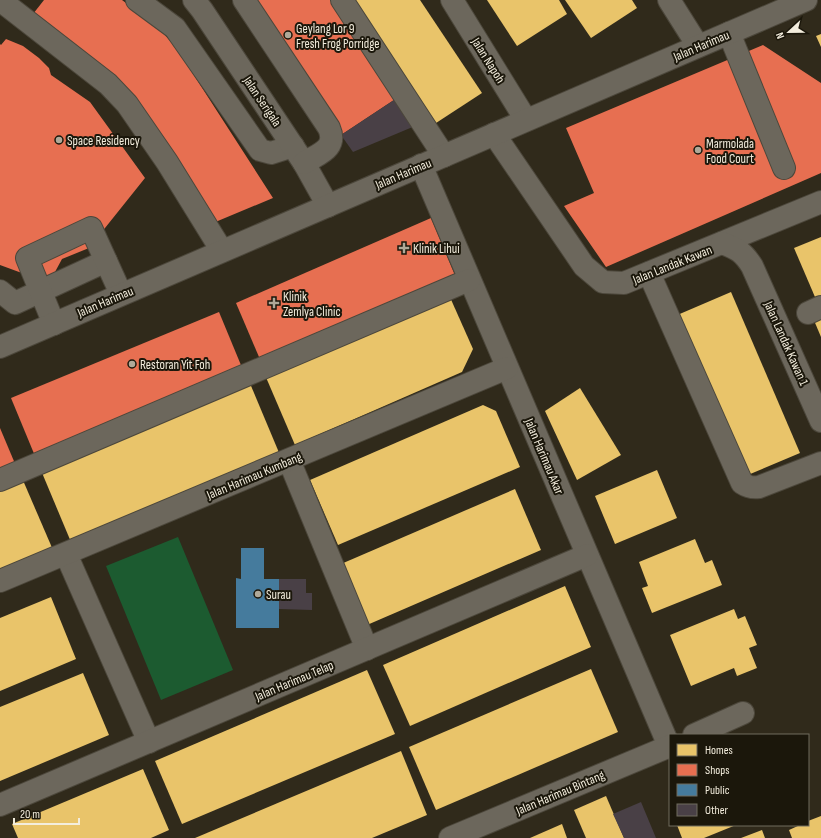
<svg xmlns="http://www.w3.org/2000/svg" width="821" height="838" font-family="'Sofia Sans Condensed',sans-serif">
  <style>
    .green { fill: #1c5b30 }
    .homes { fill: #e9c46a }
    .shops { fill: #e76f51 }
    .public { fill: #457b9d }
    .building { fill: #494046 }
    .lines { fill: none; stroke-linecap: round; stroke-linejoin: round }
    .minor-casing { stroke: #4c473b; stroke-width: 24 }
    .minor { stroke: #6c675c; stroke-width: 22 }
    .poi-dot { fill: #afa999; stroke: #1b170b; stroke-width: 1.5 }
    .labels { text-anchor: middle; stroke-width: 4; stroke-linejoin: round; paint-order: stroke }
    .poi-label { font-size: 13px; fill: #f3eddd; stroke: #1b170b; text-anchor: start }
    .street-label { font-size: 13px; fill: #f3eddd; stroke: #1b170b }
  </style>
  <rect width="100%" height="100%" fill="#302a1b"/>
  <polygon class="green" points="178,537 233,670 161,700 106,566"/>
  <g class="homes">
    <polygon points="354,0 420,0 482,93 436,123"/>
    <polygon points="487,0 559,0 567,14 517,46"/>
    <polygon points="565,0 632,0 637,8 591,38"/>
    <polygon points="821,34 821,47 816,36"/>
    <polygon points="58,102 72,114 75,109 89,122 73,140 88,154 74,170 70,166 62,174 65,177 46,198 43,195 29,211 30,212 22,221 21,219 7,235 9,237 2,245 0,243 0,148 6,140 4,138 22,117 25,119 33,111 43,119"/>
    <polygon points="821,237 821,303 818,304 794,248"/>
    <polygon points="731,292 800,453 743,477 675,316"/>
    <polygon points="449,295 473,349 462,372 295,445 265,375"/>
    <polygon points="821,315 821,337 813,318"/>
    <polygon points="249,381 280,455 71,542 40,468"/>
    <polygon points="580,388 621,455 577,480 545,411"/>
    <polygon points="483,405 496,411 520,467 338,545 310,480"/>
    <polygon points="657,470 677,518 615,544 595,496"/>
    <polygon points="22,478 53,550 0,573 0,488"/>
    <polygon points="515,489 541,550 367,625 341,564"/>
    <polygon points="695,539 705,563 712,560 722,585 652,613 642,588 648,586 639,562"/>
    <polygon points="565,586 591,647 410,726 383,665"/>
    <polygon points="51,597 76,659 0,691 0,618"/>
    <polygon points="734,609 738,619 745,616 757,645 749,648 757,668 737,676 734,668 691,686 670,635"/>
    <polygon points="591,669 618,732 436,810 409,747"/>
    <polygon points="367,670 395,734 182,824 155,761"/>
    <polygon points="83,673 109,735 0,781 0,707"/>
    <polygon points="401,751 427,815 372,838 195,838"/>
    <polygon points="143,769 169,830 151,838 18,838 12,824"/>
    <polygon points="606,796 624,838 586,838 574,810"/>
    <polygon points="821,816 821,838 792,838 789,830 800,825 808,825 808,821"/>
    <polygon points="562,824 567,838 530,838"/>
    <polygon points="677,825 736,825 704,838 682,838"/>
    <polygon points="762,830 765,838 741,838"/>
  </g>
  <g class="shops">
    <polygon points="44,0 122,0 158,27 177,49 273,198 213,223 70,42 33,14"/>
    <polygon points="251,0 332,0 397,98 341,135"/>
    <polygon points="6,39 23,46 39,58 49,68 51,75 90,102 145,178 89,248 62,259 49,283 0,265 0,44 1,45"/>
    <polygon points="763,45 821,83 821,173 606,267 564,206 594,193 566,128"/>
    <polygon points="431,218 457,280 262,364 236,303"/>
    <polygon points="219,312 243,370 35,456 11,398"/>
    <polygon points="0,428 16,466 0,473"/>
  </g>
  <polygon class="public" points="241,548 264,548 264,579 279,579 279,628 236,628 236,578 241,579"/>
  <g class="building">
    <polygon points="397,98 415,126 353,152 341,135"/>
    <polygon points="279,579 306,579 306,593 312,593 312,610 279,609"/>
    <polygon points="641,802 656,838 624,838 613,814"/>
  </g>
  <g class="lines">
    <g class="minor-casing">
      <g id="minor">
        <polyline points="0,0 108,84 127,104 167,162 222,251"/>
        <polyline points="137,0 175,28 260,150 271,153 293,146"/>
        <polyline points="194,0 202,10 304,163 328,206"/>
        <path d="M244,0L329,128C338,149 318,154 304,163"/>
        <polyline points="342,0 444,156"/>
        <polyline points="452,0 526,120"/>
        <polyline points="669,0 698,46"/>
        <polyline points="729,33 784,168"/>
        <polyline points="494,134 584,266 603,282 624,283 821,202"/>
        <polyline points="421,165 669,746"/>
        <path d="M722,243C738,249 743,252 752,266L821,421"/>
        <path d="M649,273L742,483C748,487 752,488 759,487L821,463"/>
        <polyline points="0,291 15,303 106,261"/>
        <polyline points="808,313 821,307"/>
        <polyline points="54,324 27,258 91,228 121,294"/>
        <polyline points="0,347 806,0"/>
        <polyline points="289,460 367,649"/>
        <polyline points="0,480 469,280"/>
        <polyline points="66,554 149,742"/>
        <polyline points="0,581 507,368"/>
        <polyline points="694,735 743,713"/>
        <polyline points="0,805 587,555"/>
        <polyline points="450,838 670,746"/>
      </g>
    </g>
    <use href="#minor" class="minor"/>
  </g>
  <g class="poi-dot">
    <circle cx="288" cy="35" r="4"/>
    <circle cx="59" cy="140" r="4"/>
    <circle cx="698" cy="150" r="4"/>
    <path d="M402 242h4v4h4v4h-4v4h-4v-4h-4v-4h4z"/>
    <path d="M272 297h4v4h4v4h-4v4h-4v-4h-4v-4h4z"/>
    <circle cx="132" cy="364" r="4"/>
    <circle cx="258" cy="594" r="4"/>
  </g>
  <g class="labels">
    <g class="poi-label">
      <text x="296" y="33">Geylang Lor 9<tspan x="296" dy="15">Fresh Frog Porridge</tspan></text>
      <text x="67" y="145">Space Residency</text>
      <text x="706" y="148">Marmolada<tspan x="706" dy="15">Food Court</tspan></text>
      <text x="413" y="253">Klinik Lihui</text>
      <text x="283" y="301">Klinik<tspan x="283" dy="15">Zemlya Clinic</tspan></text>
      <text x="140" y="369">Restoran Yit Foh</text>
      <text x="266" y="599">Surau</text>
    </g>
    <g class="street-label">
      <text transform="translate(701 45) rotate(-23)" y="5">Jalan Harimau</text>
      <text transform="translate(489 60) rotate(58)" y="5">Jalan Napoh</text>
      <text transform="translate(263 101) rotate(56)" y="5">Jalan Serigala</text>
      <text transform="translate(403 173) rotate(-23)" y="5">Jalan Harimau</text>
      <text transform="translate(672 264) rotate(-22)" y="5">Jalan Landak Kawan</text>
      <text transform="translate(105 301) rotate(-23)" y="5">Jalan Harimau</text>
      <text transform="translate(787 343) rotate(66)" y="5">Jalan Landak Kawan 1</text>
      <text transform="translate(545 456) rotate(67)" y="5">Jalan Harimau Akar</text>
      <text transform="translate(254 475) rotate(-23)" y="5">Jalan Harimau Kumbang</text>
      <text transform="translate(294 680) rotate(-23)" y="5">Jalan Harimau Telap</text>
      <text transform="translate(560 792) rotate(-23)" y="5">Jalan Harimau Bintang</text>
    </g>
  </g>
  <rect x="669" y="734" width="140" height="92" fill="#1b170b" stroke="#716d5f"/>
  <rect x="677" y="744" width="20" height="12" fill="#e9c46a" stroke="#716d5f"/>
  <text x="705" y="754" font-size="12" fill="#f3eddd">Homes</text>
  <rect x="677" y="764" width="20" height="12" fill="#e76f51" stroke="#716d5f"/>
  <text x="705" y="774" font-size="12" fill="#f3eddd">Shops</text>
  <rect x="677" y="784" width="20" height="12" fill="#457b9d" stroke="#716d5f"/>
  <text x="705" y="794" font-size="12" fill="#f3eddd">Public</text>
  <rect x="677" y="804" width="20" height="12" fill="#494046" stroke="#716d5f"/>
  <text x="705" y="814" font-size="12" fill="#f3eddd">Other</text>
  <g transform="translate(789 32) rotate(248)" stroke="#1b170b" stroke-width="3" paint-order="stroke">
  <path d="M0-3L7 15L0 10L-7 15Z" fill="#f3eddd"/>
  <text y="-6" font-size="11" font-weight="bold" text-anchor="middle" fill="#f3eddd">N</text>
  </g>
  <path d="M14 818v6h65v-6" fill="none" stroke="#f3eddd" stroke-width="2"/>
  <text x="20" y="818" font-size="12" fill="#f3eddd" stroke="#1b170b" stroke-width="3" paint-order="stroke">20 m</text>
</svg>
